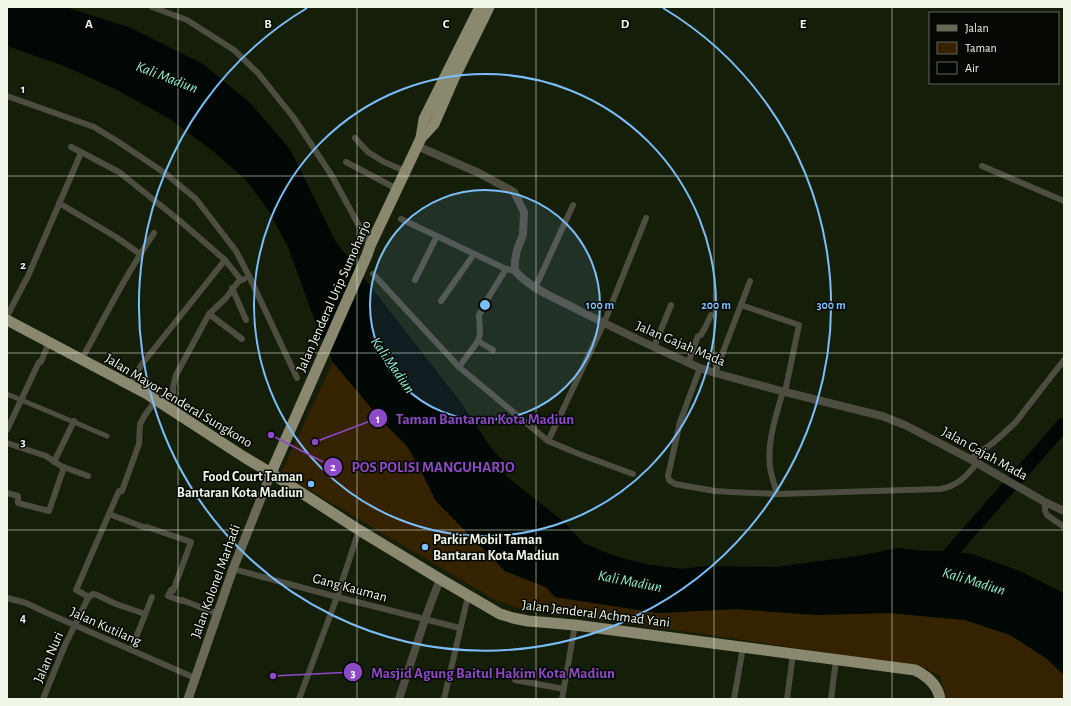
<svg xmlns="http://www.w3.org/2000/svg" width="1071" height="706" font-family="'Alegreya Sans',sans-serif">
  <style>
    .green { fill: #342200 }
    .water { fill: #000704 }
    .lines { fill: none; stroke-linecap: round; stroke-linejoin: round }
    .river { stroke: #000704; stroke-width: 14 }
    .pedestrian { stroke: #4e4d42; stroke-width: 5 }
    .minor { stroke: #4e4d42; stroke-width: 6 }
    .tertiary { stroke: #4e4d42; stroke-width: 8 }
    .secondary { stroke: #6a6957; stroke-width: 9 }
    .trunk { stroke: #8a8970; stroke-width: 11 }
    .grid { fill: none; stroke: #eff6e8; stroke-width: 1; stroke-opacity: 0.55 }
    .ring { fill: none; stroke: #7cbef9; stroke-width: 2 }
    .poi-dot { fill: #7cbef9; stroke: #040702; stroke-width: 1.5 }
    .labels { text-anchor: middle; stroke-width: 3; stroke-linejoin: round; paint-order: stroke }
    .street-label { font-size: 14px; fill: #eff6e8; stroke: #040702 }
    .poi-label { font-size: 14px; font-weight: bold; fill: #eff6e8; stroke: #040702; text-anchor: end }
    .water-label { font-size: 15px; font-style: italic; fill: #93ecd4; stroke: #040702 }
    .grid-label { font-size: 13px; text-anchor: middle; font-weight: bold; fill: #eff6e8; stroke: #040702; stroke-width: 3; stroke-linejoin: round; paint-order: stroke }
    .centre { fill: #7cbef9; stroke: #040702; stroke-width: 2 }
    .ring-label { font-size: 12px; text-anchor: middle; font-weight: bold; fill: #7cbef9; stroke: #040702; stroke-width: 3; stroke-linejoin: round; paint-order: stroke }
    .leader { fill: none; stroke: #8c4ac5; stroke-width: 1.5 }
    .callout-dot { fill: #8c4ac5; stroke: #040702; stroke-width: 1.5 }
    .mark-label { font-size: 12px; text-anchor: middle; font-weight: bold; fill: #fff }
    .callout-label { font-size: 15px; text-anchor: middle; font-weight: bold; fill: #8c4ac5; stroke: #040702; stroke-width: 3; stroke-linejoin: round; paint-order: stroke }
  </style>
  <rect width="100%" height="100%" fill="#151e09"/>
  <polygon class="green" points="333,362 383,422 407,446 417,463 436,501 505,571 546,587 555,597 658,613 737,609 816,615 889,613 965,620 1010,635 1046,658 1064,675 1064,699 947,699 940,676 925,668 703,634 524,610 497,601 281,473"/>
  <polygon class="water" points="7,7 65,7 131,28 203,64 250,103 290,149 336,242 438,373 458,398 491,448 504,462 506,476 565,523 583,543 612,555 645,564 681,569 706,566 777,567 864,555 897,548 926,551 950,551 972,554 1020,571 1064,593 1064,675 1046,658 1010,635 965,620 889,613 816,615 737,609 658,613 555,597 546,587 505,571 436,501 417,463 407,446 383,422 333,362 315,321 288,247 269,211 246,180 214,152 170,119 115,89 64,66 7,46"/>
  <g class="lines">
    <polyline class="river" points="940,565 1064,424"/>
    <polyline class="pedestrian" points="7,394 107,436"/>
    <g class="minor">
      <polyline points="152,7 187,20 234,50 258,73 294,118 332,176 370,246"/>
      <polyline points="7,96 94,127 117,141 144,159 166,174 196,199 236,251 249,276 297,378"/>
      <polyline points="355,138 368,152 384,162 405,171"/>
      <polyline points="71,147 81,152 119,172 180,221 225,260 241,280"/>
      <polyline points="346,162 397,189"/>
      <polyline points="982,166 1064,201"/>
      <polyline points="59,203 116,237 140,254"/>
      <polyline points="401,219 506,269 515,271"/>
      <polyline points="373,274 459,367 548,441 579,454 633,474"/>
      <polyline points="415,280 437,236"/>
      <polyline points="232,288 246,320"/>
      <polyline points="535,288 573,205"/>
      <polyline points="441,301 474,254"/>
      <polyline points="741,305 799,325 785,392"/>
      <polyline points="209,314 242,339"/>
      <polyline points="7,316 28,276 78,160 81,152"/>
      <polyline points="478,341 493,350"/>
      <polyline points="654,347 671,305"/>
      <path d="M82,359C105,316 127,273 154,233"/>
      <polyline points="688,363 698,336 701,335 706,326 711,315"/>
      <polyline points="459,367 478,341 480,334 479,315 488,298 506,269"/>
      <path d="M700,368L680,422L668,476L669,480L675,484L715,491L731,492L777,494L940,489C956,487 967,476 977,463"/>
      <polyline points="715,373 750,281"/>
      <polyline points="129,385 142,364 225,260"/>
      <polyline points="172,410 174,403 173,387 176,375 209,314 226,298 239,281 244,279"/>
      <polyline points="7,430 39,362 41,362 49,342"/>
      <polyline points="548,441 604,323 646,218"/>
      <polyline points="7,443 46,456 61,466 88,476"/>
      <polyline points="970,459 993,443 1015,423 1064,360"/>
      <polyline points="54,462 74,421"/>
      <polyline points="7,493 18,496 18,503 49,511 64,467"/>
      <path d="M777,494C775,485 771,476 770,467C767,441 776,416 783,391"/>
      <polyline points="1045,502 1045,511 1047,515 1064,527"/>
      <polyline points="109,514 146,528 147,527 191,542 173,591 171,590 168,596 182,601 182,600 218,614"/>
      <polyline points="233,569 337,597 460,628"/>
      <polyline points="89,597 76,590 119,491 122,491 139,444 140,424 145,415 156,400"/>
      <polyline points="7,598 26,603 47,613 195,678"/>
      <polyline points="131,650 152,597"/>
      <polyline points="515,680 564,689"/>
      <polyline points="43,699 65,645 75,625 87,600 91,595 93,594 97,595 116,604 145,614"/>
      <polyline points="299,699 337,597 359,530"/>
      <polyline points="444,699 468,596"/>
      <polyline points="562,699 575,625"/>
      <polyline points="734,699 743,647"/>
      <polyline points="787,699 793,654"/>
      <polyline points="831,699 836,660"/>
    </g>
    <g class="tertiary">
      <path d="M417,146L479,173L514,192L524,212L523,235L517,250L515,261V271C532,290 558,299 580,311C620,331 659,350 700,368L715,373L785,392L882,416L905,425L970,459L1043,501L1064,511"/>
      <polyline points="399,699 425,619 440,579"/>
    </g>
    <polyline class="secondary" points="188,699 233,569 271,473"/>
    <g class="trunk">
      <polyline points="421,138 424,119 480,7"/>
      <path d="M7,320L147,394L244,457L271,473L359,530L440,579L500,614L513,618L528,621L575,625L915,670C927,676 938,685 940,699"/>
      <polyline points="271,473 367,255 370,246 421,138 434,124 454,78 489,7"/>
    </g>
  </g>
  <path class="grid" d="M178,7V699M357,7V699M536,7V699M714,7V699M892,7V699M7,176H1064M7,353H1064M7,530H1064"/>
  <circle cx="485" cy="305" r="115" fill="#7cbef9" fill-opacity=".12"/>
  <g class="ring">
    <circle cx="485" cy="305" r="115"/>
    <circle cx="485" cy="305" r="231"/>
    <path d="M663 8A346 346 0 1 1 307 8"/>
  </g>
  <g class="poi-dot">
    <circle cx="311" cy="484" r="4"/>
    <circle cx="425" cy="547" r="4"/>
  </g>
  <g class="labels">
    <g class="street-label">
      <text transform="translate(333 296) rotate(-66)" y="5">Jalan Jenderal Urip Sumoharjo</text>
      <text transform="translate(681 343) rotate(23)" y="5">Jalan Gajah Mada</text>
      <text transform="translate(179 400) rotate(31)" y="5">Jalan Mayor Jenderal Sungkono</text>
      <text transform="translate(985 453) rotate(29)" y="5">Jalan Gajah Mada</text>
      <text transform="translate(215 581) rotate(-70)" y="5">Jalan Kolonel Marhadi</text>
      <text transform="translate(350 587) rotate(15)" y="5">Gang Kauman</text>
      <text transform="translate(596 613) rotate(7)" y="5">Jalan Jenderal Achmad Yani</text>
      <text transform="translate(106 626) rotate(24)" y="5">Jalan Kutilang</text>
      <text transform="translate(48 657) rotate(-66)" y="5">Jalan Nuri</text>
    </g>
    <g class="poi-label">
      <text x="303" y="481">Food Court Taman<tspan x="303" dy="16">Bantaran Kota Madiun</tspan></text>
      <text x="433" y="544" text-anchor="start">Parkir Mobil Taman<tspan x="433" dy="16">Bantaran Kota Madiun</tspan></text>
    </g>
    <g class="water-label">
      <text transform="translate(167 77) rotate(21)" y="5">Kali Madiun</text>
      <text transform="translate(393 365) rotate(55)" y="5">Kali Madiun</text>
      <text transform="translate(630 581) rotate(11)" y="5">Kali Madiun</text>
      <text transform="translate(974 581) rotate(17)" y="5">Kali Madiun</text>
    </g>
  </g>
  <g class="grid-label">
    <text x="89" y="28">A</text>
    <text x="268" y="28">B</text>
    <text x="446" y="28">C</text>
    <text x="625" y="28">D</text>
    <text x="803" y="28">E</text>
    <text x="23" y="93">1</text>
    <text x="23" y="269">2</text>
    <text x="23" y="446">3</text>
    <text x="23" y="622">4</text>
  </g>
  <circle cx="485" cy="305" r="6" class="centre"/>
  <g class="ring-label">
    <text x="600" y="309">100 m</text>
    <text x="716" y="309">200 m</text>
    <text x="831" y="309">300 m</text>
  </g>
  <path class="leader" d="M315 442L378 418M271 435L333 467M273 676L353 672"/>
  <g class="callout-dot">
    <circle cx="315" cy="442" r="4"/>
    <circle cx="271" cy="435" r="4"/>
    <circle cx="273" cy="676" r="4"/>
    <circle cx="378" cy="418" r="10"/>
    <circle cx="333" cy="467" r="10"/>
    <circle cx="353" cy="672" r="10"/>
  </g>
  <g class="mark-label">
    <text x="378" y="423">1</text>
    <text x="333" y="471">2</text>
    <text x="353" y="677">3</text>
  </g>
  <g class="callout-label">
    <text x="485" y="424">Taman Bantaran Kota Madiun</text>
    <text x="433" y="472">POS POLISI MANGUHARJO</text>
    <text x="493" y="678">Masjid Agung Baitul Hakim Kota Madiun</text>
  </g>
  <rect width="1071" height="706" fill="none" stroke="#eff6e8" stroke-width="16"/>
  <rect x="929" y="12" width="130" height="72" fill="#040702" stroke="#62675e"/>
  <rect x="937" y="25" width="20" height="6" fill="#6a6957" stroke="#62675e"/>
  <text x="965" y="32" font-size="12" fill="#eff6e8">Jalan</text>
  <rect x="937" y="42" width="20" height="12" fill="#342200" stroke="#62675e"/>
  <text x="965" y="52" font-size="12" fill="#eff6e8">Taman</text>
  <rect x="937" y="62" width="20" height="12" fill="#000704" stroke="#62675e"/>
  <text x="965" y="72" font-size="12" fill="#eff6e8">Air</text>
</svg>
